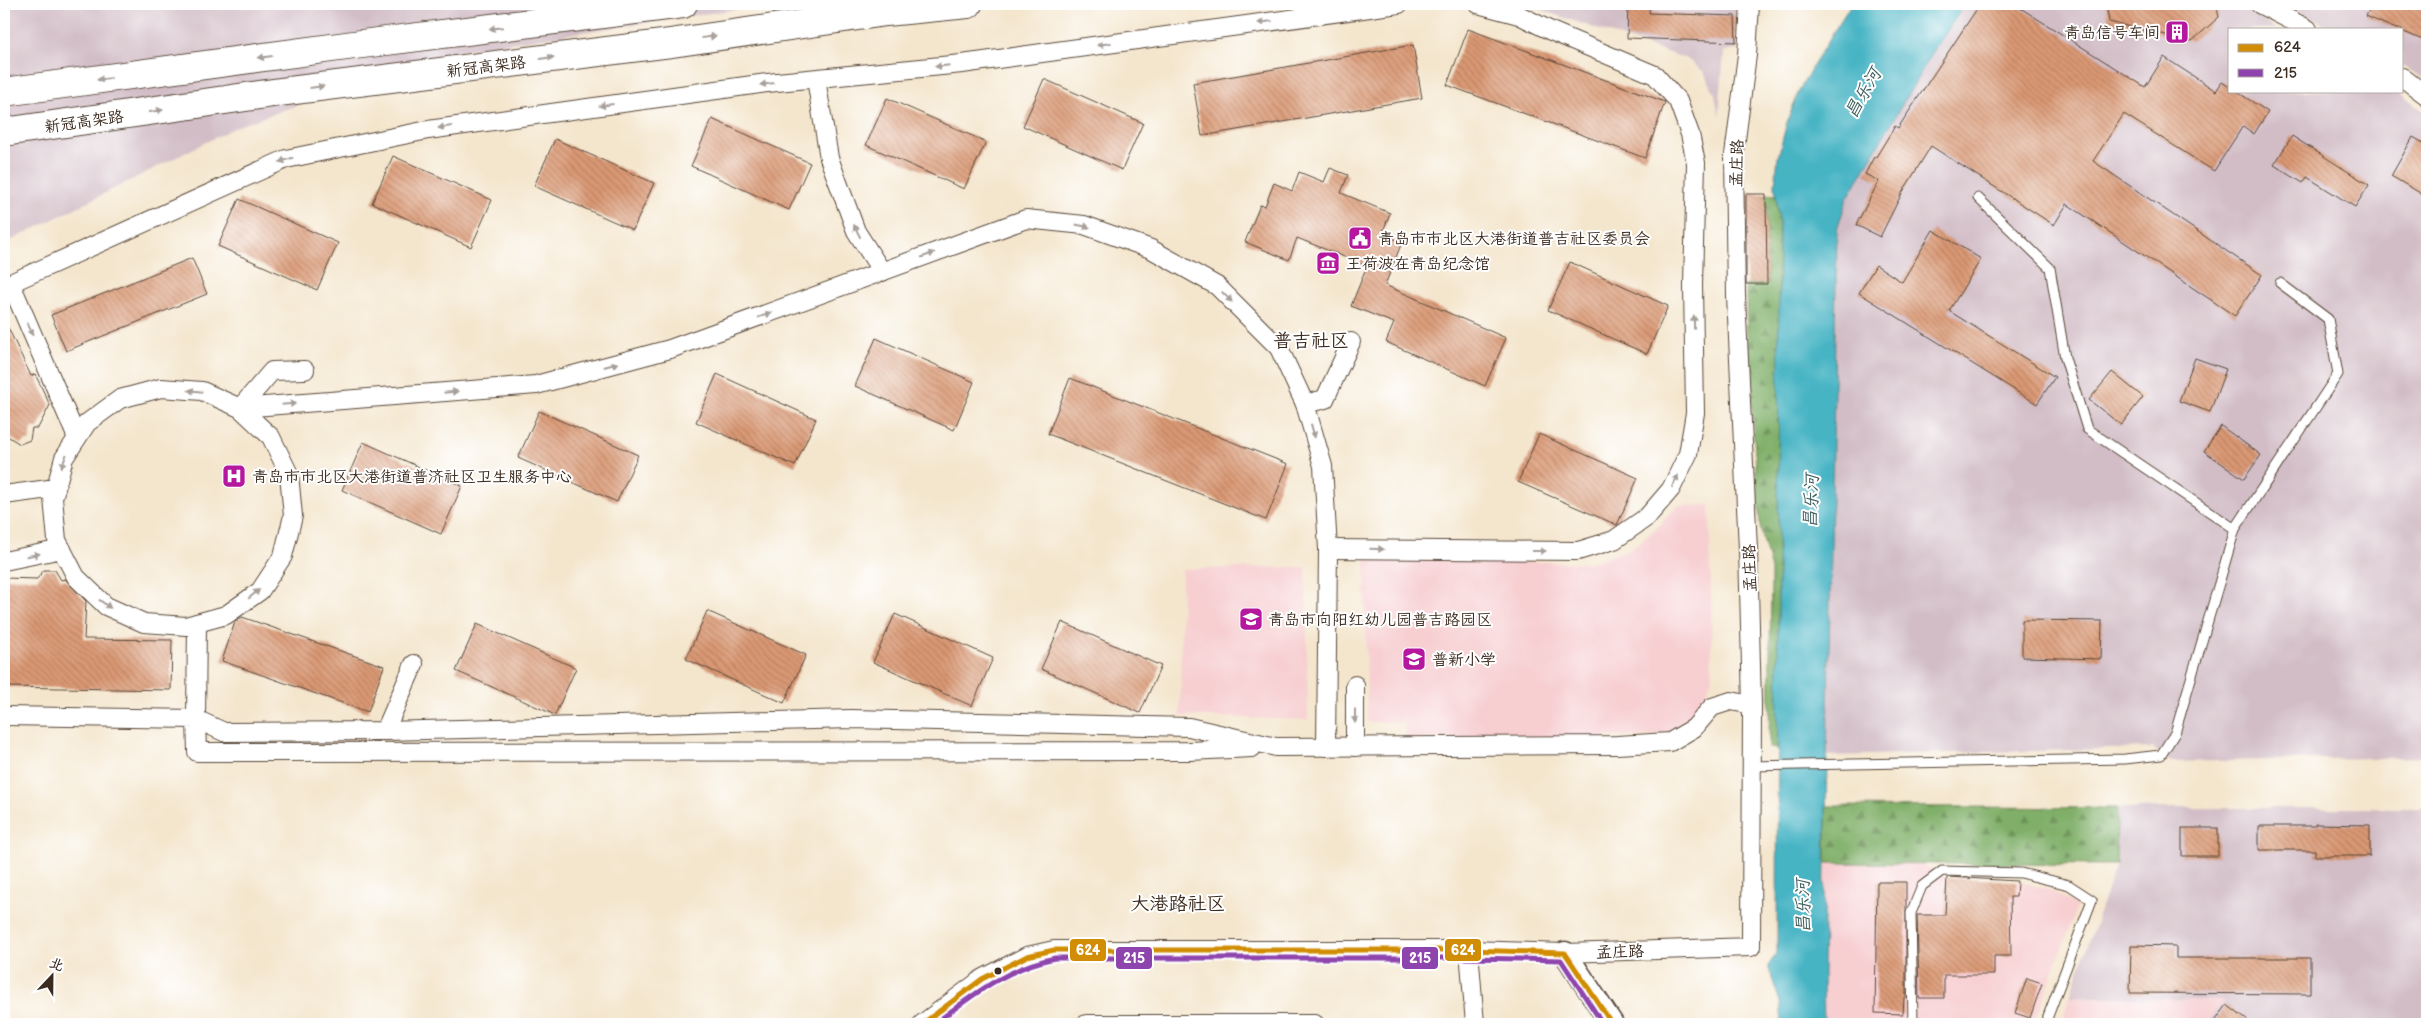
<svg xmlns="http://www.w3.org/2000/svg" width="2431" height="1028" font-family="'Balsamiq Sans','LXGW WenKai TC',sans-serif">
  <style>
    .built { fill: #f7cfd1 }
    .industrial { fill: #d2bdc6 }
    .forest { fill: url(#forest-firs); stroke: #5d6c43 }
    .water { fill: #47b4c4; stroke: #416f71 }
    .building { fill: url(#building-back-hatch) }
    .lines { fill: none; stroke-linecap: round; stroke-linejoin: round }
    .service-casing { stroke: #574638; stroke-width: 11 }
    .minor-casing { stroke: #574638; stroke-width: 20 }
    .tertiary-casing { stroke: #574638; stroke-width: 25 }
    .trunk-casing { stroke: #574638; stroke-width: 30 }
    .service { stroke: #fff; stroke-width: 9 }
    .minor { stroke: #fff; stroke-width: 18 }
    .tertiary { stroke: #fff; stroke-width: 22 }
    .trunk { stroke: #fff; stroke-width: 28 }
    .bus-1-casing { stroke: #fff; stroke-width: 9 }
    .bus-2-casing { stroke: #fff; stroke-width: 9 }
    .bus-1 { stroke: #d18d06; stroke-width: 5 }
    .bus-2 { stroke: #8e44ad; stroke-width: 5 }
    .oneway { fill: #a79f9a }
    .bus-dot { fill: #3b2a1e; stroke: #fff; stroke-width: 2 }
    .labels { text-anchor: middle; stroke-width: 4; stroke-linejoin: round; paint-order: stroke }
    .poi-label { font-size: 16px; fill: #3b2a1e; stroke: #fff; text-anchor: start }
    .street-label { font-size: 16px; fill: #3b2a1e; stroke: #fff }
    .water-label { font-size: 18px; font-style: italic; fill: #406160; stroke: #fff }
    .quarter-label { font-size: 19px; fill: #3b2a1e; stroke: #fff }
    .line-badge { stroke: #fff; stroke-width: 2 }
    .badge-label { font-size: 14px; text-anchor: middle; font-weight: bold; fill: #fff }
  </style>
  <defs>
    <pattern id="forest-firs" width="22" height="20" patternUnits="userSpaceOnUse" patternTransform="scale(1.25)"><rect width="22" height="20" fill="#7faf68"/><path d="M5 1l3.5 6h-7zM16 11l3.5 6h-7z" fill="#698f55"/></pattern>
    <pattern id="building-back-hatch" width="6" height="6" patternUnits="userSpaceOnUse" patternTransform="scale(1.25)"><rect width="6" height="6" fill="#db9974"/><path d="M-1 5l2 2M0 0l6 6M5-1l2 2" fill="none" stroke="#b37d5f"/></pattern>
  </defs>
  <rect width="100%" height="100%" fill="#fff"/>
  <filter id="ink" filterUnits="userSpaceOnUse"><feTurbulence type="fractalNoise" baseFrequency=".02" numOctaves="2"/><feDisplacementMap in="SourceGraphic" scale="10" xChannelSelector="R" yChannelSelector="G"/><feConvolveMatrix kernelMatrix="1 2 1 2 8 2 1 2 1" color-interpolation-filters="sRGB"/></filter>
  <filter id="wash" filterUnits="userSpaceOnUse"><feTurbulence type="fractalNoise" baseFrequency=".0096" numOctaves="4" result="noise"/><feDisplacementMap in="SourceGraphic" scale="20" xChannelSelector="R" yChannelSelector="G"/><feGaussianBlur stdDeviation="1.12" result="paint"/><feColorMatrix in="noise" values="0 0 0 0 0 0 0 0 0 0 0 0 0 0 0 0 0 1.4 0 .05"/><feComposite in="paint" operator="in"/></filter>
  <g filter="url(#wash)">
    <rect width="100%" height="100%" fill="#f4e6cd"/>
    <g class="built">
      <polygon points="1710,505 1712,678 1701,708 1692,719 1667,736 1405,739 1404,722 1367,722 1365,558 1588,563 1630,549 1658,527 1677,506"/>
      <polygon points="1306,567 1308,720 1180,716 1182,569"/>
      <polygon points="1826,863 1919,863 1947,877 2017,881 2050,890 2077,907 2034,1024 1824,1024 1823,973"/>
      <polygon points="2070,996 2225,1001 2206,1024 2061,1024"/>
    </g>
    <g class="industrial">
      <polygon points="4,4 770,4 449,52 238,126 4,244"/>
      <polygon points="1523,4 1735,4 1737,50 1724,51 1719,116 1715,94 1704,72 1687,59"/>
      <polygon points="1965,4 2232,4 2277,29 2230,29 2230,91 2393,91 2412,102 2427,114 2427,757 2169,762 2153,748 1827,756 1837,229 1847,199 1933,52"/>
      <polygon points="2283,4 2427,4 2427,80 2402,66 2402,29 2334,29"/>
      <polygon points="2117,808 2427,808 2427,1024 2206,1024 2224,1001 2070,996 2116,865"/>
    </g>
    <g class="forest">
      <polygon points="1766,194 1776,195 1779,221 1778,748 1769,748 1771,570 1760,527 1747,336 1746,284 1767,284"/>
      <polygon points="1826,806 2117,808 2116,865 1826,863"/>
    </g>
    <polygon class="water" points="1851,4 1965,4 1933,52 1847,199 1837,229 1823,973 1824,1024 1782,1024 1780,1002 1768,966 1777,953 1779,221 1775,185 1778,157 1787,122 1798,93 1813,65"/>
    <g id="blocks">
      <g class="building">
        <polygon points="1628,4 1650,4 1649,13 1735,16 1736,42 1627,38"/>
        <polygon points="1980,4 2014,4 2145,87 2164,57 2216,91 2222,82 2230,87 2230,91 2236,91 2268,112 2254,134 2243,126 2214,171 2124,114 2093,161 2262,275 2235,316 2067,204 2054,225 1931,146 1902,193 1880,237 1856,225 1879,181 1865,174 1874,157 1876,157 1895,126 1898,128"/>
        <polygon points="2106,4 2216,4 2219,17 2192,41 2109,22"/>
        <polygon points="2372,4 2427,4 2427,42 2402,31 2402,29 2396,29 2366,16"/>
        <polygon points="1468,29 1665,102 1645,158 1447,85"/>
        <polygon points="1413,45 1422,98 1202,136 1193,83"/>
        <polygon points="1044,79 1143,123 1122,170 1023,126"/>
        <polygon points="887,98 986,142 964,189 866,145"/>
        <polygon points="712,119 810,163 789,210 691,166"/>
        <polygon points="2292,136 2369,185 2355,207 2307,177 2303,183 2274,165"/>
        <polygon points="2413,137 2427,145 2427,197 2391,176"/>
        <polygon points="555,139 654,183 633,230 534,186"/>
        <polygon points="393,156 492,200 471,247 372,203"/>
        <polygon points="1330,168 1348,175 1341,193 1390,213 1382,234 1402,242 1385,285 1506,338 1485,386 1386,342 1394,323 1351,306 1367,266 1297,238 1289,260 1245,242 1260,205 1265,206 1274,183 1292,191 1299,172 1324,182"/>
        <polygon points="1746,194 1766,194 1767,284 1746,284"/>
        <polygon points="239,199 338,243 317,290 218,246"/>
        <polygon points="1933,230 1981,259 1949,311 2055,377 2037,404 1859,293 1876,265 1902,282"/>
        <polygon points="192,258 207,294 66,351 51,315"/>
        <polygon points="1570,262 1668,306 1647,354 1548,310"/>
        <polygon points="4,319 31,376 35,374 50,405 38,428 32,428 30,440 20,444 4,434"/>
        <polygon points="876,338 974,382 954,430 855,386"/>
        <polygon points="2195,358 2226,369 2210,412 2179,401"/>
        <polygon points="2112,372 2143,397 2121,425 2089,400"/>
        <polygon points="717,374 816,419 795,466 696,422"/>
        <polygon points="1070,378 1288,464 1266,520 1048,434"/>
        <polygon points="539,411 638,455 617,502 518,458"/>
        <polygon points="2221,426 2261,455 2244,479 2204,451"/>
        <polygon points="1539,434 1638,478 1617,525 1518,482"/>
        <polygon points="363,442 462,486 441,534 342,490"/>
        <polygon points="44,570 55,570 61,580 65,579 86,601 84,639 172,640 171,690 4,687 4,578 37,579"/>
        <polygon points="707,611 806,655 784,703 686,659"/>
        <polygon points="895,614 993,658 972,706 873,662"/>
        <polygon points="242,617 384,666 368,712 222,661 235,622"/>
        <polygon points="2022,620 2102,621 2101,659 2022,657"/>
        <polygon points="1062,622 1161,666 1140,713 1041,669"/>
        <polygon points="477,624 576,668 555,715 456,671"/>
        <polygon points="2315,824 2370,825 2370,856 2315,856 2315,850 2259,850 2259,826 2315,826"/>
        <rect x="2182" y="828" width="36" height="28"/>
        <polygon points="1947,877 2017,881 2016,897 2010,897 2011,956 1994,956 1994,975 1944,975 1944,998 1919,998 1917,915 1945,915"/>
        <polygon points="1877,882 1906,882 1906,998 1904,998 1903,1014 1875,1013"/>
        <polygon points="2131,945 2176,946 2176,958 2310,958 2310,994 2130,993"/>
        <polygon points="2027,978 2042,983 2030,1018 2015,1013"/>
        <polygon points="2227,1005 2252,1024 2213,1024"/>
      </g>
    </g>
  </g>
  <g filter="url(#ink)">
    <use href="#blocks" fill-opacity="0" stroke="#574638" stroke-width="1"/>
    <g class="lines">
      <g class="service-casing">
        <g id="service">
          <polyline points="1978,198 2050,268 2065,358 2087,429 2235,529"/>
          <polyline points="1751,766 2125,759 2161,755 2175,733 2235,529 2338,374 2328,319 2280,283"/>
          <polyline points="1913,1024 1911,913 1922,886 1942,871 2021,873 2069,885 2092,900 2045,1024"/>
        </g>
      </g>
      <g class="minor-casing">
        <g id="minor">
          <polyline points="2259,4 2308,29"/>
          <polyline points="2402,77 2427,96"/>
          <polyline points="816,79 829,158 856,231 882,272"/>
          <polyline points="11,284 77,438"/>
          <polyline points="4,286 286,159 428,130 767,83 962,64 1399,4"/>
          <polyline points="1305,404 1325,399 1351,342"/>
          <polyline points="240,408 271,437 289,474 293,516 283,556 260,591 226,615 186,626 144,623 106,606 76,577 57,540 53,498 64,458 87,423 120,399 161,388 202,391 240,408 536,385 670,349 1026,219 1084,225 1151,249 1217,286 1279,348 1305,404 1323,466 1328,549 1326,747"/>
          <polyline points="240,408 272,371 305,370"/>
          <polyline points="4,495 56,488"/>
          <polyline points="1328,549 1578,551 1614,540 1647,517 1671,489 1688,454 1695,413 1693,285 1696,163 1690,134 1678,101 1655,75 1551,31 1519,15 1478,4"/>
          <polyline points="4,561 62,549"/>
          <polyline points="197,623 196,719 224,732 385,731 414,664"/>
          <polyline points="1355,685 1355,747"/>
          <polyline points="4,716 196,719 197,752 1189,751 1252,748"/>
          <polyline points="385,731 851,719 1189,727 1276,747 1617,745 1670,742 1694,728 1712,707 1731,701 1752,705"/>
          <polyline points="1469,950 1475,1024"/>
          <polyline points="922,1024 982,979 1027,956 1054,950 1469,950 1565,953 1751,947 1752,705 1748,549 1736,296 1734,155 1747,55 1750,4"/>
          <polyline points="1086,1024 1315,1024"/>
        </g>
      </g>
      <g class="tertiary-casing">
        <polyline id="tertiary" points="1565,953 1612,1024"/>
      </g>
      <g class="trunk-casing">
        <g id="trunk">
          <polyline points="4,92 354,45 683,4"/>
          <polyline points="4,132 280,92 671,43 886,12 968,4"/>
        </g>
      </g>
      <use href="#service" class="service"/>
      <use href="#minor" class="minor"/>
      <use href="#tertiary" class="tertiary"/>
      <use href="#trunk" class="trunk"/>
      <g class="bus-1-casing">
        <polyline id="bus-1" points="922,1024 982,979 1027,956 1054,950 1469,950 1565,953 1612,1024"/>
      </g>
      <g class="bus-2-casing">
        <path id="bus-2" d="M934,1024C973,995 1006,968 1055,958H1469L1561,960L1603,1024"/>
      </g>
      <use href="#bus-1" class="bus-1"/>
      <use href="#bus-2" class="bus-2"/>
    </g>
    <defs><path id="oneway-solid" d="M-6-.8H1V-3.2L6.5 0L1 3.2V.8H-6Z" transform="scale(1.25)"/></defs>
    <g class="oneway">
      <use href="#oneway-solid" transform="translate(1265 22) rotate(172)"/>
      <use href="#oneway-solid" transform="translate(496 28) rotate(173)"/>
      <use href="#oneway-solid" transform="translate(709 37) rotate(-8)"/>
      <use href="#oneway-solid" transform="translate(1104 44) rotate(172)"/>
      <use href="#oneway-solid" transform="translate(265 57) rotate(172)"/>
      <use href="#oneway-solid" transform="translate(547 58) rotate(-7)"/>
      <use href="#oneway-solid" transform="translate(942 66) rotate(174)"/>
      <use href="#oneway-solid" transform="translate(104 79) rotate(173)"/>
      <use href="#oneway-solid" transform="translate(767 84) rotate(173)"/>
      <use href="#oneway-solid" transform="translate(317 87) rotate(-7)"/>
      <use href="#oneway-solid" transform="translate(606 105) rotate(172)"/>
      <use href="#oneway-solid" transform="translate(156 111) rotate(-9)"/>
      <use href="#oneway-solid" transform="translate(445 127) rotate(172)"/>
      <use href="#oneway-solid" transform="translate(286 160) rotate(162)"/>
      <use href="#oneway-solid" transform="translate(1083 226) rotate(12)"/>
      <use href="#oneway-solid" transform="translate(857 231) rotate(-117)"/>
      <use href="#oneway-solid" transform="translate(928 255) rotate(-21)"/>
      <use href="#oneway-solid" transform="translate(1227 297) rotate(45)"/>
      <use href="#oneway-solid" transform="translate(765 315) rotate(-20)"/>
      <use href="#oneway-solid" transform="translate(1694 322) rotate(-91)"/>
      <use href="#oneway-solid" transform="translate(30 329) rotate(67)"/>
      <use href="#oneway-solid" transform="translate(611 365) rotate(-15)"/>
      <use href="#oneway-solid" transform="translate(195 391) rotate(-174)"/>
      <use href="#oneway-solid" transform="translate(451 392) rotate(-5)"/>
      <use href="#oneway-solid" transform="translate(289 404) rotate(-5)"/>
      <use href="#oneway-solid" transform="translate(1313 431) rotate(74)"/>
      <use href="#oneway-solid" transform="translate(64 461) rotate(111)"/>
      <use href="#oneway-solid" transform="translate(1675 481) rotate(-64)"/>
      <use href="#oneway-solid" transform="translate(1377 549) rotate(1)"/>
      <use href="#oneway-solid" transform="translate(1539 551)"/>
      <use href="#oneway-solid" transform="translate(33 555) rotate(-11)"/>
      <use href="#oneway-solid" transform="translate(254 594) rotate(-39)"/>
      <use href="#oneway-solid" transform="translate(105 604) rotate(36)"/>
      <use href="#oneway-solid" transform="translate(1355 716) rotate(90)"/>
    </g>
  </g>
  <defs>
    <g id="building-square" transform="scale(1.25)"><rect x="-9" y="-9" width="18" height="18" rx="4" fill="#b5179e" stroke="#fff"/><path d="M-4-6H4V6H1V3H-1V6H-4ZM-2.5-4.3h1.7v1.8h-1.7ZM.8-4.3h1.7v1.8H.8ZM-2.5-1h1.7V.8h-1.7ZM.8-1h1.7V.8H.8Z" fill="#fff"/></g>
    <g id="civic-square" transform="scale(1.25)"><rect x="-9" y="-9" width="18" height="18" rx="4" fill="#b5179e" stroke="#fff"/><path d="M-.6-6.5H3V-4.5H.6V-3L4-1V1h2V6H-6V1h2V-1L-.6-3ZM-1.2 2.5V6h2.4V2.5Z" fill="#fff"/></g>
    <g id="museum-square" transform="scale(1.25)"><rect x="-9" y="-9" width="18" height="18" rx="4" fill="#b5179e" stroke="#fff"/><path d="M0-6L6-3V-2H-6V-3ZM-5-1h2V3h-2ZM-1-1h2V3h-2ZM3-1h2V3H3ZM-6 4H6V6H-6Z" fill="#fff"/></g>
    <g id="hospital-square" transform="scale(1.25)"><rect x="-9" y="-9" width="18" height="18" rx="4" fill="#b5179e" stroke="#fff"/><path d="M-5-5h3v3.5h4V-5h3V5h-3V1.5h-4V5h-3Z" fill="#fff"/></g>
    <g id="school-square" transform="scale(1.25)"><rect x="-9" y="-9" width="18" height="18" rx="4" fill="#b5179e" stroke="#fff"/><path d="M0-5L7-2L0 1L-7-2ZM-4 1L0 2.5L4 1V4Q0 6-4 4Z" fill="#fff"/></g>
  </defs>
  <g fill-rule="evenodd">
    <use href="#building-square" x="2177" y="32"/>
    <use href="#civic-square" x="1360" y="238"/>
    <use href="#museum-square" x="1328" y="263"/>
    <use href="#hospital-square" x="234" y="476"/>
    <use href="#school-square" x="1251" y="619"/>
    <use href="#school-square" x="1414" y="659"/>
  </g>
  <circle class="bus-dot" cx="998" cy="971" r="4.5"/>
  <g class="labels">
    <g class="poi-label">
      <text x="2160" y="38" text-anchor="end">青岛信号车间</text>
      <text x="1378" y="244">青岛市市北区大港街道普吉社区委员会</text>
      <text x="1346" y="269">王荷波在青岛纪念馆</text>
      <text x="252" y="482">青岛市市北区大港街道普济社区卫生服务中心</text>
      <text x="1268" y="625">青岛市向阳红幼儿园普吉路园区</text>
      <text x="1432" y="665">普新小学</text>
    </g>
    <g class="street-label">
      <text transform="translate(486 66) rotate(-7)" y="6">新冠高架路</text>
      <text transform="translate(84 121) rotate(-8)" y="6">新冠高架路</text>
      <text transform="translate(1736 163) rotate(-88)" y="6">孟庄路</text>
      <text transform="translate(1749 568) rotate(-92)" y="6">孟庄路</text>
      <text transform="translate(1620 951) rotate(-2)" y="6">孟庄路</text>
    </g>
    <g class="water-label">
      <text transform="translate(1863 93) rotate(-60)" y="6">昌乐河</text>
      <text transform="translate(1811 501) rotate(-88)" y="6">昌乐河</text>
      <text transform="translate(1803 906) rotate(-91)" y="6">昌乐河</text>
    </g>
    <g class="quarter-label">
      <text x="1311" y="347">普吉社区</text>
      <text x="1178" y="910">大港路社区</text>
    </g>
  </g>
  <g class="line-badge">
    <rect x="1069" y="938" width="38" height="24" rx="5" fill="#d18d06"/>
    <rect x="1444" y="938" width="38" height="24" rx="5" fill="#d18d06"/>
    <rect x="1115" y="946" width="38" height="24" rx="5" fill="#8e44ad"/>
    <rect x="1401" y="946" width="38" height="24" rx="5" fill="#8e44ad"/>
  </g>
  <g class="badge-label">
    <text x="1088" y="955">624</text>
    <text x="1463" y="955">624</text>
    <text x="1134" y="963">215</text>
    <text x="1420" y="963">215</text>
  </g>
  <rect width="2431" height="1028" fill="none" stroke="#fff" stroke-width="20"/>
  <rect x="2228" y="28" width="175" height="65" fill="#ffffff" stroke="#b1aaa5"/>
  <rect x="2238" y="44" width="25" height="8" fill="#d18d06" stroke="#b1aaa5"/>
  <text x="2274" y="52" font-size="15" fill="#3b2a1e">624</text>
  <rect x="2238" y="69" width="25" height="8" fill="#8e44ad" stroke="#b1aaa5"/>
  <text x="2274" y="78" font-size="15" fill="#3b2a1e">215</text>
  <g transform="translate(52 976) rotate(22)" stroke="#ffffff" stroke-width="4" paint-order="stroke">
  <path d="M0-4L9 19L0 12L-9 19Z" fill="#3b2a1e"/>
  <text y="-8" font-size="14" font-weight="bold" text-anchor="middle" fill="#3b2a1e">北</text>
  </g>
</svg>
